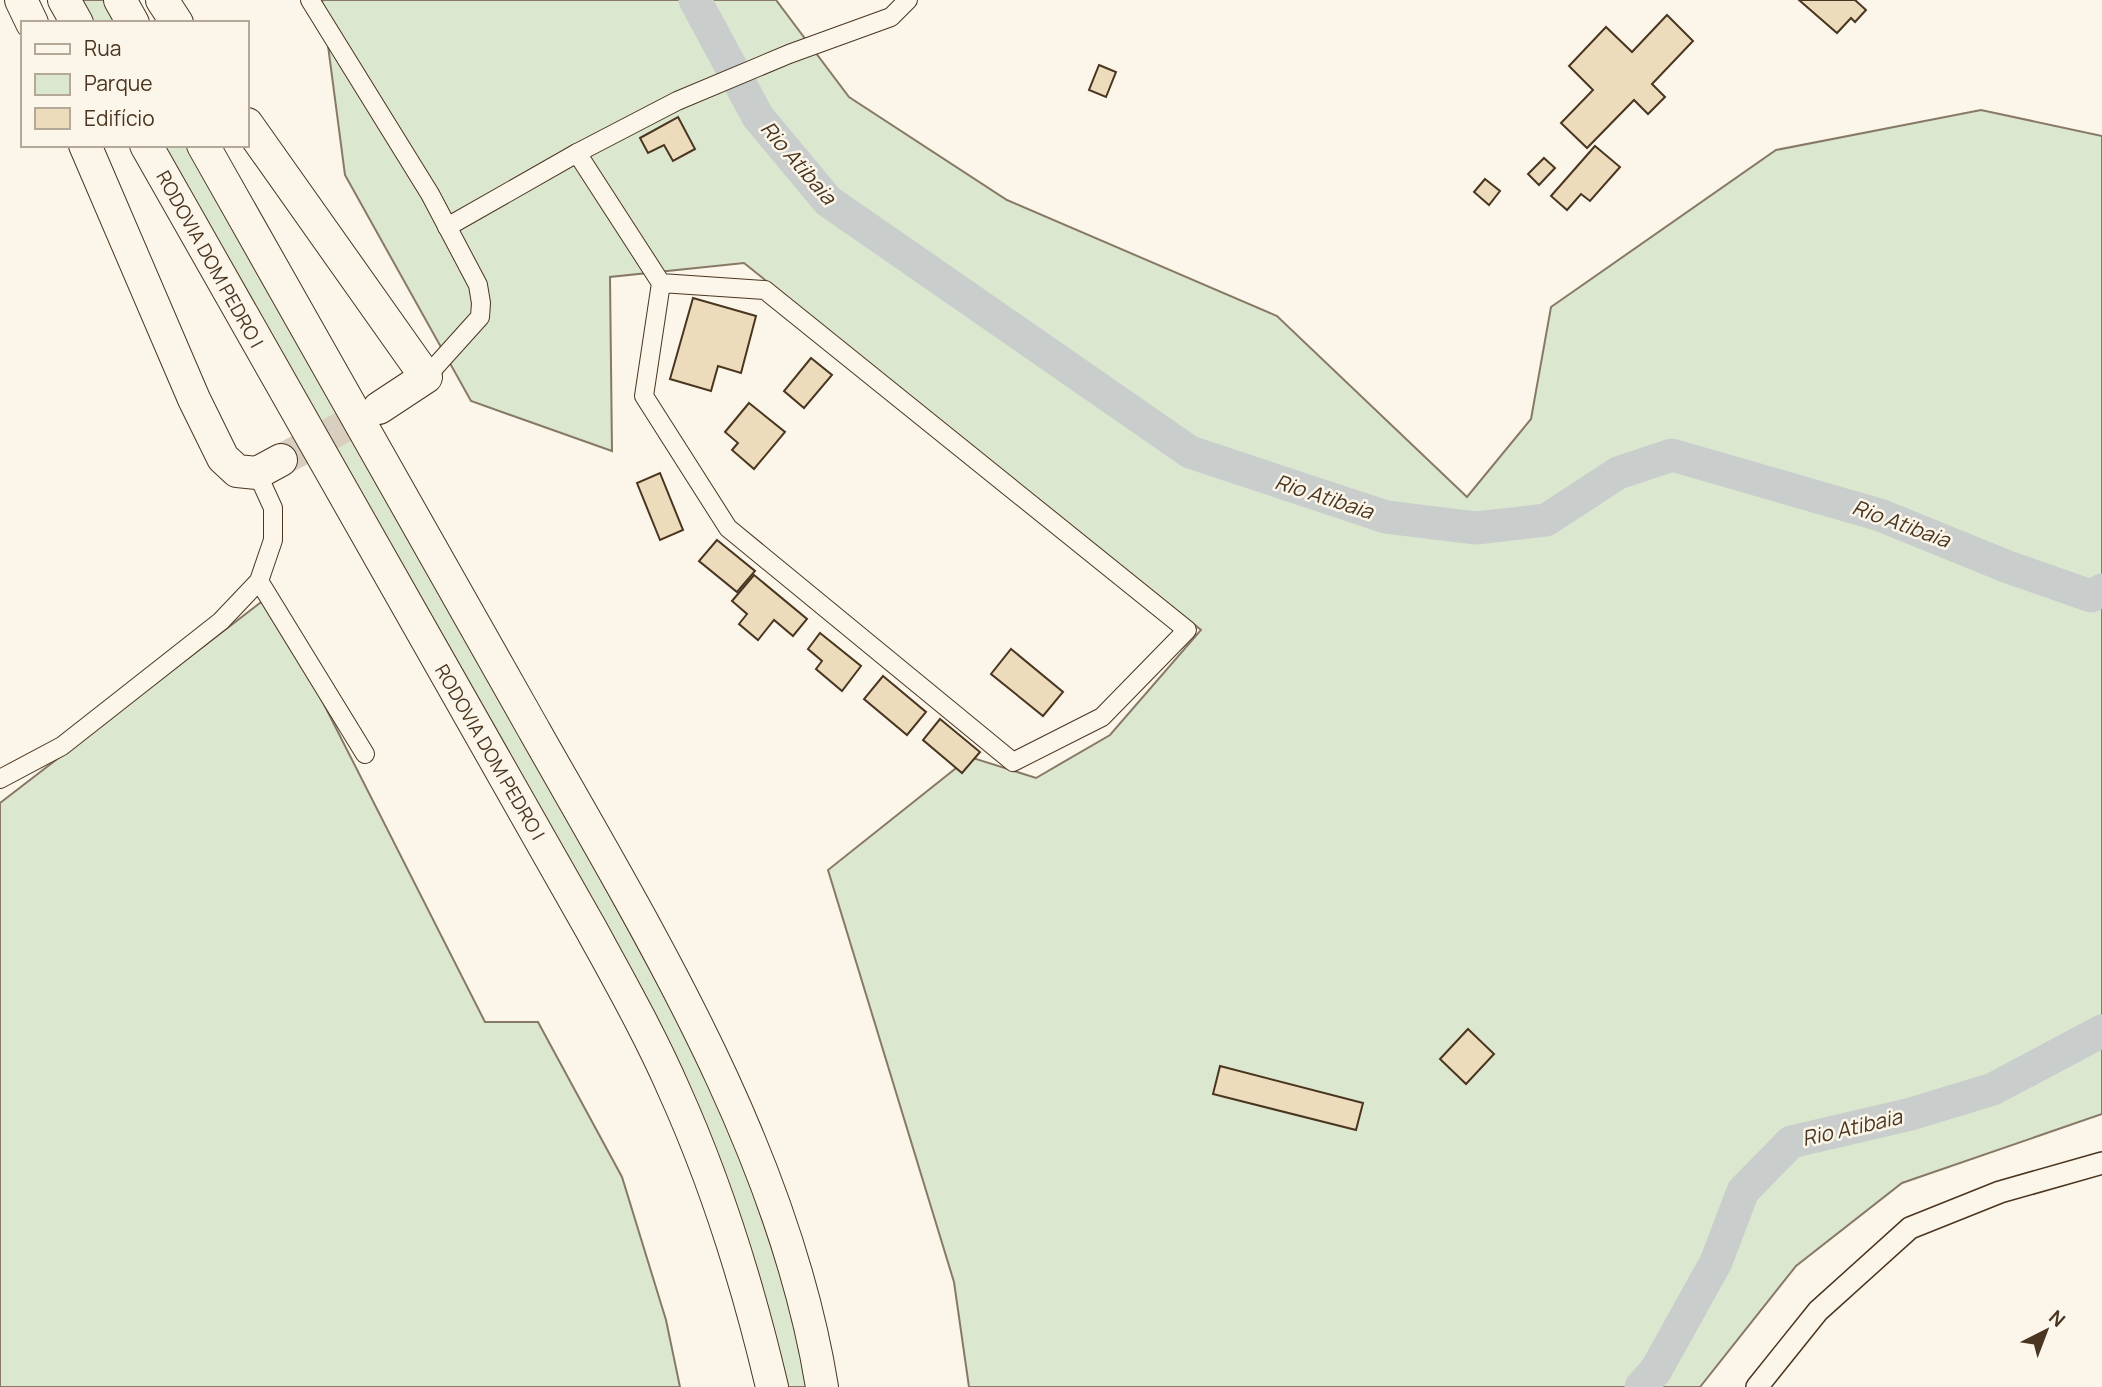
<svg xmlns="http://www.w3.org/2000/svg" width="2102" height="1387" font-family="Manrope,sans-serif">
  <style>
    .green { fill: #dce7d0; stroke: #887966; stroke-width: 2 }
    .lines { fill: none; stroke-linecap: round; stroke-linejoin: round }
    .river { stroke: #c9cecd; stroke-width: 33 }
    .building { fill: #ecdcbc; stroke: #4a3520; stroke-width: 2 }
    .motorway-tunnel { stroke: #d8cfc1; stroke-width: 32; stroke-dasharray: 32 16; stroke-linecap: butt }
    .minor-casing { stroke: #4a3520; stroke-width: 20 }
    .tertiary-casing { stroke: #4a3520; stroke-width: 24 }
    .motorway-casing { stroke: #4a3520; stroke-width: 34 }
    .minor { stroke: #fbf6e9; stroke-width: 18 }
    .tertiary { stroke: #fbf6e9; stroke-width: 21 }
    .motorway { stroke: #fbf6e9; stroke-width: 32 }
    .labels { text-anchor: middle; stroke-width: 5; stroke-linejoin: round; paint-order: stroke }
    .street-label { font-size: 19px; fill: #4a3520; stroke: #fbf6e9 }
    .water-label { font-size: 21px; font-style: italic; fill: #4a3520; stroke: #fbf6e9 }
  </style>
  <rect width="100%" height="100%" fill="#fbf6e9"/>
  <g class="green">
    <polygon points="78,0 109,0 122,23 91,23"/>
    <polygon points="322,0 776,0 849,97 1007,200 1277,316 1467,497 1531,419 1551,307 1776,150 1981,110 2102,136 2102,1114 1902,1183 1796,1266 1700,1387 969,1387 954,1282 828,870 970,757 1036,778 1110,735 1201,630 744,263 610,277 612,451 471,401 345,175"/>
    <polygon points="161,145 191,145 469,637 724,1105 776,1246 811,1387 784,1387 749,1256"/>
    <polygon points="269,596 485,1022 538,1022 622,1177 666,1320 680,1387 0,1387 0,803"/>
  </g>
  <g class="lines">
    <g class="river">
      <polyline points="695,0 758,117 828,201 1190,452 1386,517 1476,528 1546,520 1618,473 1672,455 1880,515 2008,567 2091,596 2102,590"/>
      <polyline points="1641,1387 1656,1370 1716,1262 1743,1191 1791,1142 1911,1114 1993,1089 2102,1031"/>
    </g>
  </g>
  <g class="building">
    <polygon points="1799,0 1855,0 1866,10 1855,22 1851,18 1837,33"/>
    <polygon points="1667,15 1693,41 1652,84 1665,97 1648,114 1634,100 1587,148 1561,123 1593,90 1569,66 1606,27 1632,52"/>
    <polygon points="1099,65 1116,72 1106,97 1089,90"/>
    <polygon points="678,117 695,149 673,161 664,145 648,153 640,138"/>
    <polygon points="1595,146 1620,167 1590,201 1581,194 1567,210 1551,196"/>
    <polygon points="1544,158 1555,168 1539,185 1528,174"/>
    <polygon points="1485,179 1500,191 1489,205 1474,192"/>
    <polygon points="693,298 756,316 741,373 718,366 711,391 670,379"/>
    <polygon points="811,358 832,375 804,408 784,391"/>
    <polygon points="749,403 785,432 754,469 732,450 738,443 725,432"/>
    <polygon points="660,473 683,530 660,540 637,483"/>
    <polygon points="717,540 755,571 737,592 699,561"/>
    <polygon points="754,575 807,619 793,636 774,620 758,640 739,624 747,614 732,601"/>
    <polygon points="820,633 861,666 842,691 816,669 822,661 808,649"/>
    <polygon points="1011,649 1063,692 1043,716 991,674"/>
    <polygon points="883,676 926,712 907,735 864,699"/>
    <polygon points="940,719 980,752 962,773 923,740"/>
    <polygon points="1468,1029 1494,1054 1466,1084 1440,1059"/>
    <polygon points="1220,1066 1363,1103 1356,1130 1213,1094"/>
  </g>
  <g class="lines">
    <polyline class="motorway-tunnel" points="281,460 379,408"/>
    <g class="minor-casing">
      <g id="minor">
        <polyline points="310,0 430,194 478,285 481,303 480,317 426,377"/>
        <polyline points="577,153 661,283 644,396 728,528 1013,762 1102,717 1187,630 765,290 661,283"/>
        <polyline points="447,227 577,153 677,101 789,54 891,17 908,0"/>
        <polyline points="259,581 365,754"/>
        <polyline points="0,779 62,746 221,621 259,581 273,540 273,508 257,473"/>
      </g>
    </g>
    <g class="tertiary-casing">
      <polyline id="tertiary" points="1757,1387 1818,1311 1910,1228 2000,1192 2102,1163"/>
    </g>
    <g class="motorway-casing">
      <g id="motorway">
        <polyline points="21,0 32,23"/>
        <polyline points="64,0 77,23"/>
        <polyline points="120,0 133,23"/>
        <polyline points="162,0 177,23"/>
        <polyline points="247,124 426,377 379,408"/>
        <polyline points="85,145 194,399 223,458 237,471 257,473 281,460"/>
        <path d="M146,145L591,929C620,982 650,1035 674,1090C717,1185 748,1285 772,1387"/>
        <path d="M203,145C314,340 424,535 534,730C650,935 784,1151 822,1387"/>
      </g>
    </g>
    <use href="#minor" class="minor"/>
    <use href="#tertiary" class="tertiary"/>
    <use href="#motorway" class="motorway"/>
  </g>
  <g class="labels">
    <g class="street-label">
      <text transform="translate(210 259) rotate(61)" y="7">RODOVIA DOM PEDRO I</text>
      <text transform="translate(490 752) rotate(60)" y="7">RODOVIA DOM PEDRO I</text>
    </g>
    <g class="water-label">
      <text transform="translate(798 163) rotate(49)" y="7">Rio Atibaia</text>
      <text transform="translate(1324 497) rotate(18)" y="7">Rio Atibaia</text>
      <text transform="translate(1901 524) rotate(20)" y="7">Rio Atibaia</text>
      <text transform="translate(1852 1128) rotate(-13)" y="7">Rio Atibaia</text>
    </g>
  </g>
  <rect x="21" y="21" width="228" height="126" fill="#fbf6e9" stroke="#b4a999" stroke-width="2"/>
  <rect x="35" y="44" width="35" height="10" fill="#fbf6e9" stroke="#b4a999" stroke-width="2"/>
  <text x="84" y="56" font-size="21" fill="#4a3520">Rua</text>
  <rect x="35" y="74" width="35" height="21" fill="#dce7d0" stroke="#b4a999" stroke-width="2"/>
  <text x="84" y="91" font-size="21" fill="#4a3520">Parque</text>
  <rect x="35" y="108" width="35" height="21" fill="#ecdcbc" stroke="#b4a999" stroke-width="2"/>
  <text x="84" y="126" font-size="21" fill="#4a3520">Edifício</text>
  <g transform="translate(2046 1331) rotate(42)" stroke="#fbf6e9" stroke-width="5" paint-order="stroke">
  <path d="M0-5L12 26L0 18L-12 26Z" fill="#4a3520"/>
  <text y="-10" font-size="19" font-weight="bold" text-anchor="middle" fill="#4a3520">N</text>
  </g>
</svg>
